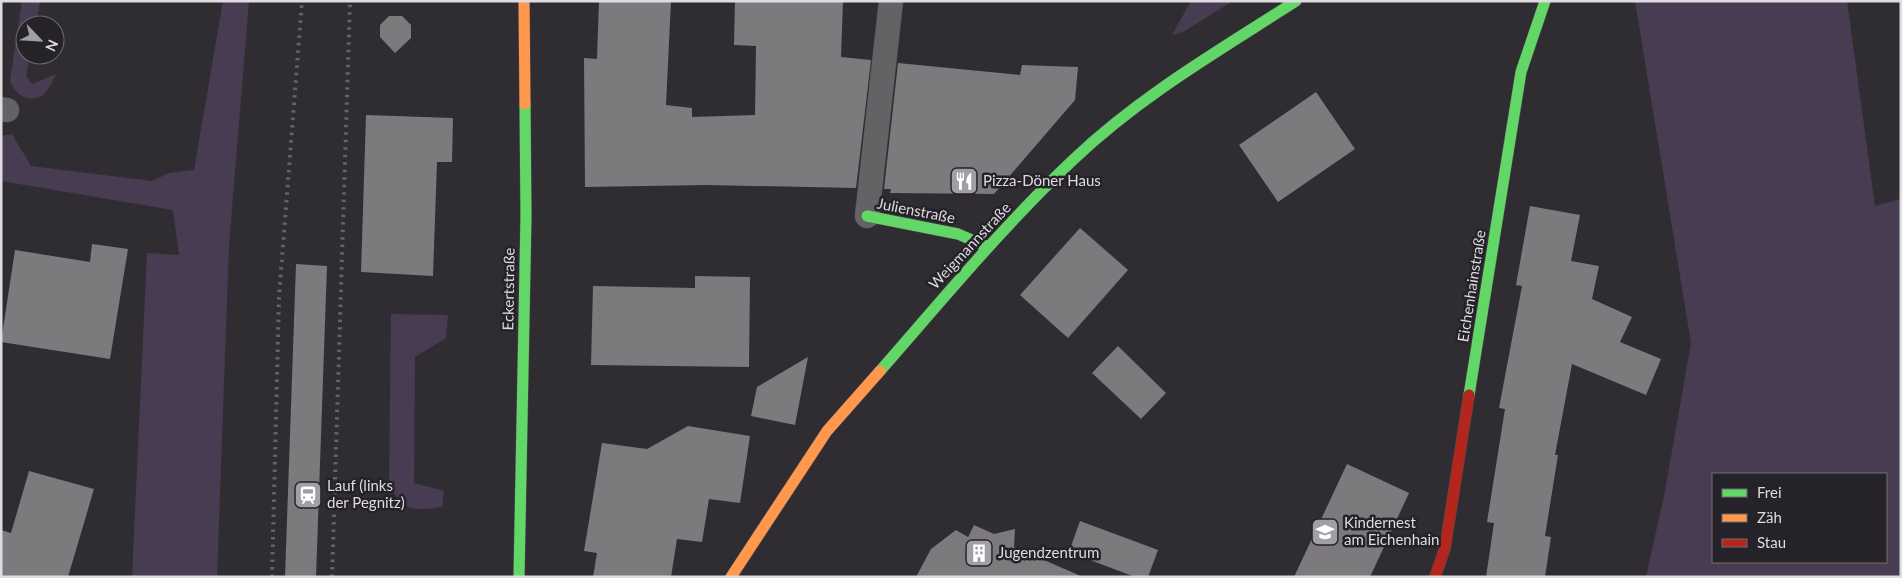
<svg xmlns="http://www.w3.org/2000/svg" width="1902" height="578" font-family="Lato,sans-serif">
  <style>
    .green { fill: #473c51; fill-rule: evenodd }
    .building { fill: #7c7a7d }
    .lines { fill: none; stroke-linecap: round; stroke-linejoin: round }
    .lane-casing { stroke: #4c4a4d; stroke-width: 25 }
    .fast-casing { stroke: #4c4a4d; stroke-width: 12 }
    .slow-casing { stroke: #4c4a4d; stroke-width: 12 }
    .jam-casing { stroke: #4c4a4d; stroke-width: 12 }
    .lane { stroke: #646265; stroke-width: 24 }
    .fast { stroke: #63d668; stroke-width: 11 }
    .slow { stroke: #ff974d; stroke-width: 11 }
    .jam { stroke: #b3261e; stroke-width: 11 }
    .rail { stroke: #656366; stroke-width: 4; stroke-dasharray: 2.5 5; stroke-linecap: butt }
    .labels { text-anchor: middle; stroke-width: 5; stroke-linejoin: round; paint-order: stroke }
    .poi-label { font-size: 15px; fill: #dedce0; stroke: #262229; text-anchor: start }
    .street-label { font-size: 15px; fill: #dedce0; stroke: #262229 }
  </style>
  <rect width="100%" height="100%" fill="#302d32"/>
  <g class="green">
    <path d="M22,1H40L36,25H25V55H30L26,76L32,84L56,74C53,81 48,92 41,96C28,104 14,93 10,81Z"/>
    <polygon points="223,1 249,1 229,245 217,577 132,577 147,253 179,255 173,210 1,181 1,136 12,134 31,166 152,181 169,173 194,170"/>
    <polygon points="1191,1 1233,1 1183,32 1172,35"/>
    <path d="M1635,1H1847L1875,206L1901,199V577H1646L1665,491L1691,343ZM1886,474V562H1713V474Z"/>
    <path d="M391,314L448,315L446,338L415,357L414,483L444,491L442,507C411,511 407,512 389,486Z"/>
  </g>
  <g class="building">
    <polygon points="599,1 671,1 666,105 692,108 692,117 755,115 756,46 734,45 735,1 843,1 841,57 871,60 856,188 706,185 585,187 584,58 597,59"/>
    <polygon points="389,16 402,16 411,25 411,38 395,53 380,37 380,25"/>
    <polygon points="898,63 1020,75 1022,65 1078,67 1075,100 994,194 890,193 891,189 884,189"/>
    <polygon points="1316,92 1355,149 1278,202 1239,145"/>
    <polygon points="366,115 453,118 452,162 437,162 433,276 361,272"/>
    <polygon points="1530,206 1580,215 1571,261 1599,266 1592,299 1632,317 1620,342 1661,359 1646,395 1572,364 1555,455 1558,455 1545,536 1551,537 1545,577 1486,577 1494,523 1487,522 1505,409 1499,408 1522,286 1516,285"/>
    <polygon points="1080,228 1128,270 1068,338 1020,295"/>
    <polygon points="92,244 128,249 110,359 1,342 15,250 90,262"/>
    <polygon points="296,264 327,266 316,577 285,577"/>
    <polygon points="695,276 750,277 749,367 591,365 593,286 695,288"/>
    <polygon points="1118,346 1166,393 1141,419 1092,373"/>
    <polygon points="808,357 795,425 751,416 757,387"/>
    <polygon points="688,426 750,436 740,503 709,499 702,542 677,539 671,577 593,577 597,553 584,551 602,443 647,449"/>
    <polygon points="1347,464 1409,493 1370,577 1294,577"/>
    <polygon points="29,471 94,489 68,577 1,577 1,530 11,533"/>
    <polygon points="1080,521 1158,550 1148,577 1135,577 1069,552"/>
    <polygon points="974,525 994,534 1015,529 1014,547 1083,577 916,577 931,549 956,530 968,537"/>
  </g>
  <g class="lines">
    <g class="lane-casing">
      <g id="lane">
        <polyline points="1,109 7,110"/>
        <polyline points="867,216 891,1"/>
      </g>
    </g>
    <g class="fast-casing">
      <g id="fast">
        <polyline points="867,216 958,234 988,247"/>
        <path d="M880,371C943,299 1004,225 1074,159C1140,96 1220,50 1296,1"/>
        <polyline points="1469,395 1521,72 1545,1"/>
        <polyline points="519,577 526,216 525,104"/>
      </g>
    </g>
    <g class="slow-casing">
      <g id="slow">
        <polyline points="524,1 525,104"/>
        <polyline points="731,577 827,431 880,371"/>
      </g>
    </g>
    <g class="jam-casing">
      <polyline id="jam" points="1435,577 1445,548 1469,395"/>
    </g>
    <use href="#lane" class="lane"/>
    <use href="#fast" class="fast"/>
    <use href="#slow" class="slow"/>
    <use href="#jam" class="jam"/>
    <g class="rail">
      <polyline points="272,577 279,297 302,1"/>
      <polyline points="332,577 350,1"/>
    </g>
  </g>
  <defs>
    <g id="restaurant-square" transform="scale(1.4375)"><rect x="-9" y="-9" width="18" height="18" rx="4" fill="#a19fa3" stroke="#262229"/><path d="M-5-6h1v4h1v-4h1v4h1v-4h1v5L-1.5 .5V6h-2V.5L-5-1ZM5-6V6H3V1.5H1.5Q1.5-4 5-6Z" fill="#fff"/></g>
    <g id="station-square" transform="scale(1.4375)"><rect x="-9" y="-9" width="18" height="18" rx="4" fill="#a19fa3" stroke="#262229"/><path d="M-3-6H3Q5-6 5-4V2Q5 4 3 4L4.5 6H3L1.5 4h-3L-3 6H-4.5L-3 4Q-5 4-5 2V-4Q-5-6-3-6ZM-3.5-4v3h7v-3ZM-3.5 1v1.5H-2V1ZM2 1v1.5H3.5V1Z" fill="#fff"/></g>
    <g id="school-square" transform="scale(1.4375)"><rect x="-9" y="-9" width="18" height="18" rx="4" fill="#a19fa3" stroke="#262229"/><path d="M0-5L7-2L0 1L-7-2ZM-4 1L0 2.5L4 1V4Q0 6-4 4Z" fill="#fff"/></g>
    <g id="building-square" transform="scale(1.4375)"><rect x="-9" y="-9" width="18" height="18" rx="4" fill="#a19fa3" stroke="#262229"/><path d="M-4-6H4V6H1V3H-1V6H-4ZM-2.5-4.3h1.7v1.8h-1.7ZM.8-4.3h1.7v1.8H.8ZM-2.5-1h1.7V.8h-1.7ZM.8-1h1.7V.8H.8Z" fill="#fff"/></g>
  </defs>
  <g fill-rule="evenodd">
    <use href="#restaurant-square" x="964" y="181"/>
    <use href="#station-square" x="308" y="495"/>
    <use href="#school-square" x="1325" y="532"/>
    <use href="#building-square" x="979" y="553"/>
  </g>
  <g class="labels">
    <g class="poi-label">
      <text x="983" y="186">Pizza-Döner Haus</text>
      <text x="327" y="491">Lauf (links<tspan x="327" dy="17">der Pegnitz)</tspan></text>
      <text x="1344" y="528">Kindernest<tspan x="1344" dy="17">am Eichenhain</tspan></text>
      <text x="998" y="558">Jugendzentrum</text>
    </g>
    <g class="street-label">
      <text transform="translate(916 211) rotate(11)" y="5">Julienstraße</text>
      <text transform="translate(970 246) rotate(-47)" y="5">Weigmannstraße</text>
      <text transform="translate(1472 286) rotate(-81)" y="5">Eichenhainstraße</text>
      <text transform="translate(509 289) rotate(-89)" y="5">Eckertstraße</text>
    </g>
  </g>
  <rect width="1902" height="578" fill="none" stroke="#dedce0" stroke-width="5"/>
  <rect x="1712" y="473" width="175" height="90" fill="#262229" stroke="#706c72"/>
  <rect x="1722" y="489" width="25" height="8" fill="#63d668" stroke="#706c72"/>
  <text x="1757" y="498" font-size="15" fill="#dedce0">Frei</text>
  <rect x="1722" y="514" width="25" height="8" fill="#ff974d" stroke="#706c72"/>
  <text x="1757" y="523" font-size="15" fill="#dedce0">Zäh</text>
  <rect x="1722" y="539" width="25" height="8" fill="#b3261e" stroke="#706c72"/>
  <text x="1757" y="548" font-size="15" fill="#dedce0">Stau</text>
  <g transform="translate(40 40) rotate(115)"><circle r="24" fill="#262229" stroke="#706c72"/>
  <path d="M0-4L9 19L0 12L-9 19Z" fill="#a19fa3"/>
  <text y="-8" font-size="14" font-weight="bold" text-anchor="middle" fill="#dedce0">N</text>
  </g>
</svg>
